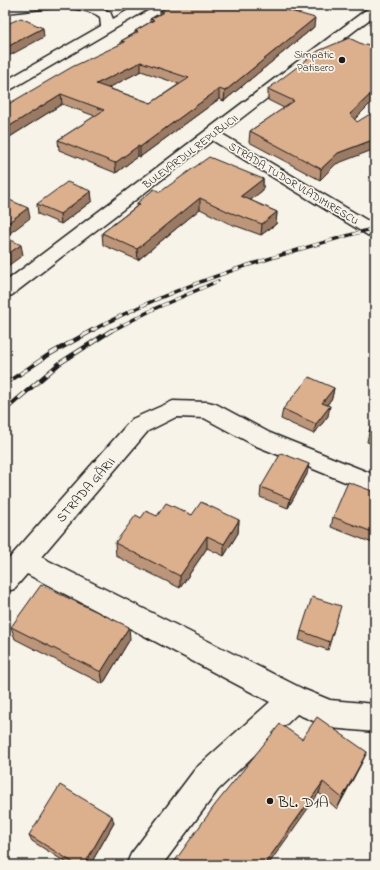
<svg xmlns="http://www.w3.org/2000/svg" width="380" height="870" font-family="'Indie Flower',sans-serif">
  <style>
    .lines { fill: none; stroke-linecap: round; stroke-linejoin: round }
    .minor-casing { stroke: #1c1c1c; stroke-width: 3 }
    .major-casing { stroke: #1c1c1c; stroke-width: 3 }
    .minor { fill: #f7f3e8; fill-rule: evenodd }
    .major { fill: #f7f3e8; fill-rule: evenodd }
    .rail-far1-casing { stroke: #1c1c1c; stroke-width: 3.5 }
    .rail-casing { stroke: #1c1c1c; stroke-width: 4.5 }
    .rail-far1 { stroke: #f7f3e8; stroke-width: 2.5; stroke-dasharray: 7; stroke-linecap: butt }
    .rail { stroke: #f7f3e8; stroke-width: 3; stroke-dasharray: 9; stroke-linecap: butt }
    .wall { fill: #bd9679; stroke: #1c1c1c; fill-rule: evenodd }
    .shaded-wall { fill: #9a7a63; stroke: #1c1c1c }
    .building { fill: #dcaf8d; stroke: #1c1c1c; fill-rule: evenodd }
    .poi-dot { fill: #1c1c1c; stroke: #f7f3e8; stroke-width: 1.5 }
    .labels { text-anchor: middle; stroke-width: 3.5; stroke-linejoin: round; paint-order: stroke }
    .far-poi-label { font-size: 11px; fill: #1c1c1c; stroke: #f7f3e8; text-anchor: end }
    .far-street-label { font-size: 11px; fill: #1c1c1c; stroke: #f7f3e8 }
    .street-label { font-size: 13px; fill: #1c1c1c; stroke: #f7f3e8 }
    .near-poi-label { font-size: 16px; fill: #1c1c1c; stroke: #f7f3e8; text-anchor: start }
  </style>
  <rect width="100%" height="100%" fill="#f7f3e8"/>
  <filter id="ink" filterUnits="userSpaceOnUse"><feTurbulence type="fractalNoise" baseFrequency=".025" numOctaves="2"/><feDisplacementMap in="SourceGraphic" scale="8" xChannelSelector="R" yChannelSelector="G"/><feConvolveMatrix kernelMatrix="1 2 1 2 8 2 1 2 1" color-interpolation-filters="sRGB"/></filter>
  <g filter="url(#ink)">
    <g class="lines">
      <g class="minor-casing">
        <g id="minor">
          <polygon points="212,129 217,131 375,225 375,237 369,236 207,137 204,134 207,131"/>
          <polygon points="173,401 208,402 216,404 270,433 375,475 375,494 254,445 204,418 176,417 148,431 41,557 303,689 330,700 375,704 375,732 330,728 297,714 218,790 162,865 126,865 131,854 196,768 270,702 27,574 14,589 5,592 5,563 132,419"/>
        </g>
      </g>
      <g class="major-casing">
        <g id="major">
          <path d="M5,5H95L110,12L113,19L137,5H152L150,8L10,90L5,91V81L101,26L100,17C77,1 32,11 5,13Z"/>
          <polygon points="375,5 375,15 12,295 5,297 5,282 371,6"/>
        </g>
      </g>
      <use href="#minor" class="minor"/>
      <use href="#major" class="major"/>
      <g class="rail-far1-casing">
        <g id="rail-far1">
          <path d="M91,331C180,282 278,255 375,228"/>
          <polyline points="111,331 156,308 218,281"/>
        </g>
      </g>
      <g class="rail-casing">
        <g id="rail">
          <polyline points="5,384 50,354 93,330"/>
          <polyline points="5,410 60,363 112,330"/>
        </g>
      </g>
      <use href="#rail-far1" class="rail-far1"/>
      <use href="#rail" class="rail"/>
    </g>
    <g class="wall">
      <path d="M171,5H299V11L296,13L314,27L224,101L219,99L140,157L138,156L116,173L59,150L58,140L95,116L62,104L5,140V106L121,44V41L135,33V31L150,22V19L160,13V11ZM141,71L179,84L151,103L108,88Z"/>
      <polygon points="374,35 375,35 375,99 355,119 336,164 320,180 249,142 250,131 284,108 268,100 268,89 364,45 373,45"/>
      <polygon points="263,179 263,190 250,200 277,212 276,224 261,235 228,223 200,209 138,260 103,245 102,233 137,206 137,203 160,192"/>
      <polygon points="91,191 92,201 61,224 38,214 37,204"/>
      <polygon points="334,388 332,398 327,405 328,416 314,434 281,419 283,409"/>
      <polygon points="375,418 375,444 367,442 369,432"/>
      <polygon points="307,474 288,508 260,497 261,487"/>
      <polygon points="375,492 375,544 331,527 333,517"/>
      <polygon points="192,515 239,520 238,533 224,556 207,548 180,588 116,556 115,543 141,518 157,516"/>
      <polygon points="338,615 328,650 299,640 301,631"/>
      <polygon points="11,627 130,639 103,684 15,639"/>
      <polygon points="302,739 367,752 361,764 337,809 319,793"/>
      <polygon points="114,823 90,865 70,865 32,841 29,835"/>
    </g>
    <g class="shaded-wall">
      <polygon points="295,5 299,5 299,11 286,19 287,10"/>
      <polygon points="315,18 314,27 224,101 225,91"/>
      <polygon points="43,28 44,37 5,58 5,48"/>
      <polygon points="141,62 141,71 97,94 96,84"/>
      <polygon points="219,89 219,99 140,157 140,147"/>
      <polygon points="375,90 375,99 349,125 350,114"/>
      <polygon points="61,94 62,104 5,140 5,129"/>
      <polygon points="375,139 375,149 336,164 320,180 321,169 338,153"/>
      <polygon points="138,146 138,156 116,173 115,163"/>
      <polygon points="263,179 263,190 241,208 241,196"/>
      <polygon points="91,191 92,201 61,224 60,214"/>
      <polygon points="200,198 200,209 138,260 137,249"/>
      <polygon points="28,208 30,218 5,237 5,225"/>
      <polygon points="277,212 276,224 261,235 262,224"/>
      <polygon points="21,245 23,255 5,268 5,256"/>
      <polygon points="334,388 332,398 321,413 322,403"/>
      <polygon points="330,406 328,416 314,434 316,424"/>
      <polygon points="309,464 307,474 288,508 290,499"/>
      <polygon points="239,520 238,533 224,556 224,544"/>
      <polygon points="207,536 207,548 180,588 180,576"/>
      <polygon points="129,627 130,639 103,684 101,672"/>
      <polygon points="367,752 361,764 337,809 342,798"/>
      <polygon points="323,782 319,793 268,865 264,865"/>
      <polygon points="112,816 114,823 90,865 84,865"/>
    </g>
    <g class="building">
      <path d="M171,5H295L287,10L315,18L225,91L219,89L140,147L138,146L115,163L58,140L104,110L61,94L5,129V106L72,67L125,42L121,41L138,32L135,31L154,20L150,19L164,12L160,11ZM141,62L189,78L151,103L96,84Z"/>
      <polygon points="21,18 43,28 5,48 5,25"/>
      <polygon points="349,38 364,45 365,44 375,46 375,90 350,114 357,122 375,111 375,139 338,153 321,169 250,131 294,101 268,89 318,51"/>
      <polygon points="209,157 263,179 241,196 277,212 262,224 229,212 200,198 137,249 102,233 140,204 137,203 154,189 160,192"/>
      <polygon points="67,182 91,191 60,214 37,204"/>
      <polygon points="5,198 28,208 5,225"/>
      <polygon points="5,237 21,245 5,256"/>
      <polygon points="309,377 334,388 322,403 330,406 316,424 283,409"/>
      <polygon points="375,418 375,434 369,432"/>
      <polygon points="281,453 309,464 290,499 261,487"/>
      <polygon points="348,482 375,492 375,533 333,517"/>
      <polygon points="201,502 239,520 224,544 207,536 180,576 115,543 136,515 141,518 146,511 157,516 166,503 192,515"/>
      <polygon points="41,585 129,627 101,672 11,627"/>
      <polygon points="312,597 341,606 330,642 301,631"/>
      <polygon points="317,717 367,752 342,798 323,782 264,865 172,865 215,805 280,724 302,739"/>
      <polygon points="60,785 112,816 84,865 77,865 29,835"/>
    </g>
  </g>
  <g class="poi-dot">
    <circle cx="342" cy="60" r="4"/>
    <circle cx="270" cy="801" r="4"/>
  </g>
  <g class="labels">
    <g class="far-poi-label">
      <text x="334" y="58">Simpatic<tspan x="334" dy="13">Patisero</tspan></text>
    </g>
    <g class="far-street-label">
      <text transform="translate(190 151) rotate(-37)" y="4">BULEVARDUL REPUBLICII</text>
      <text transform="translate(294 183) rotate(31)" y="4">STRADA TUDOR VLADIMIRESCU</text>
    </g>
    <g class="street-label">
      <text transform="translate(85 489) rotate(-49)" y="5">STRADA GĂRII</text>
    </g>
    <g class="near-poi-label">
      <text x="278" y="807">BL. D1A</text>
    </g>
  </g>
  <rect width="380" height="870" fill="none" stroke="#f7f3e8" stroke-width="20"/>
  <rect x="10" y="10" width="360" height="850" fill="none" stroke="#1c1c1c" stroke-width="1.5" filter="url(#ink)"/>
</svg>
